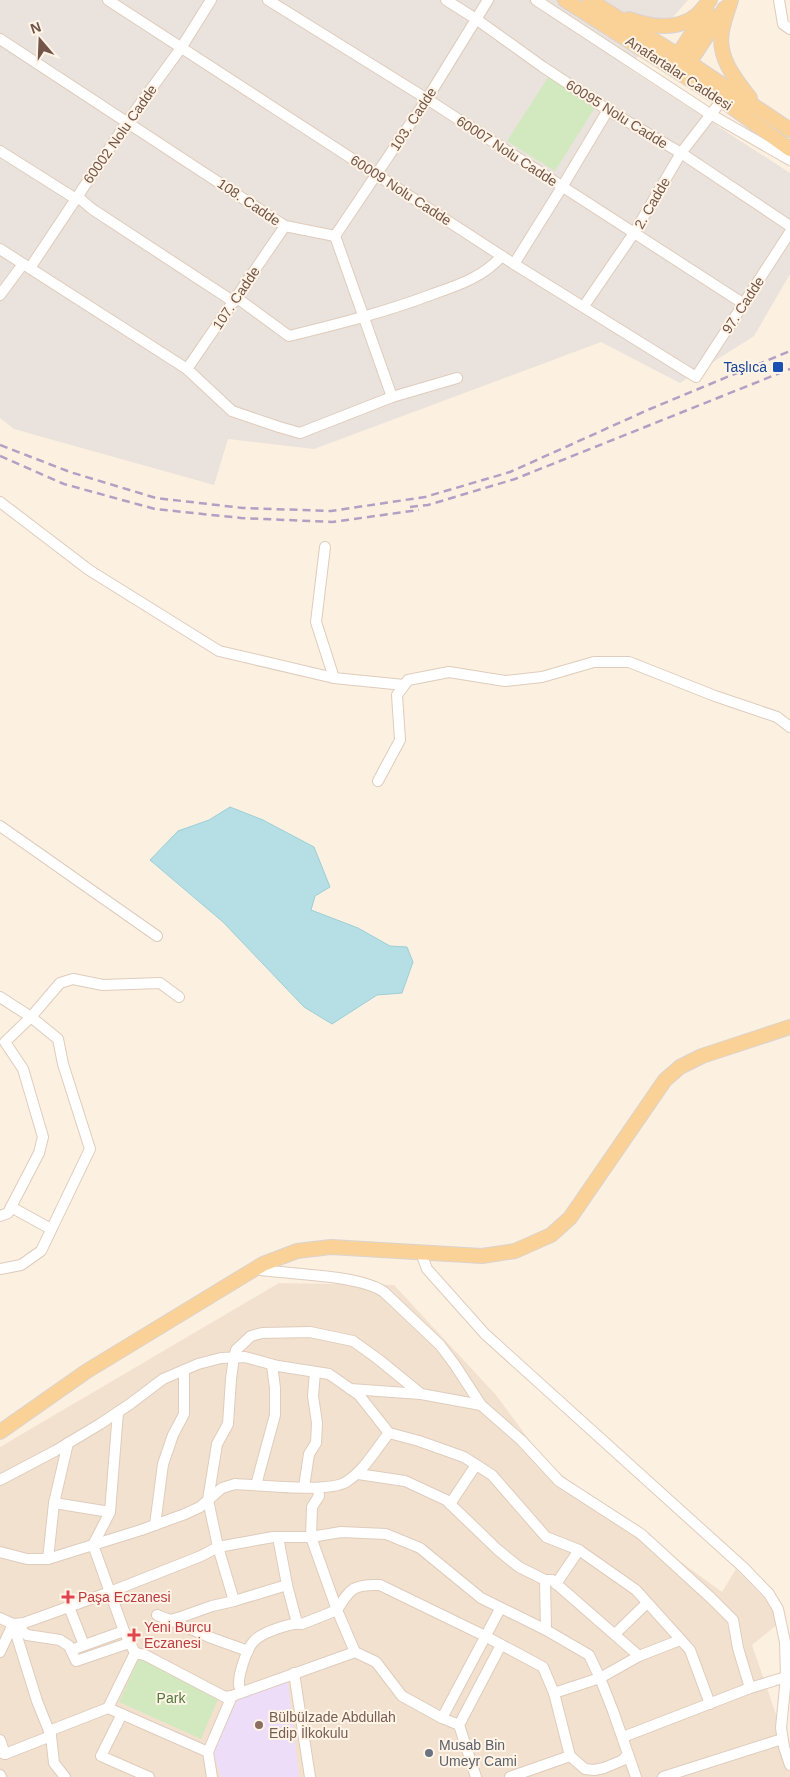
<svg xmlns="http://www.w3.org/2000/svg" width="790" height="1777" font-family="Arial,sans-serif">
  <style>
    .residential { fill: #f3e1cf }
    .industrial { fill: #eae2dc }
    .education { fill: #edddf8 }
    .green { fill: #d2e9bf }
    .water { fill: #b5dfe4; stroke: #9ccfd6 }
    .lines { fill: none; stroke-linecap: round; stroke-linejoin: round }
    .minor-casing { stroke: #dfccbc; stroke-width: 12 }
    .major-casing { stroke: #dad3cf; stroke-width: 16 }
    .minor { stroke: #fff; stroke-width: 10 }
    .major { stroke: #fad298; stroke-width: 14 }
    .rail { stroke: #b2a0c4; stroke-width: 2.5; stroke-dasharray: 8 5; stroke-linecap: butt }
    .transit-dot { fill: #1a4fb4; stroke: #fff4e6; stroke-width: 2 }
    .health-dot { fill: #e0444e; stroke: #fff4e6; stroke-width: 2 }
    .education-dot { fill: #8d6e63; stroke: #fff4e6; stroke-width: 2 }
    .worship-dot { fill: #6b7280; stroke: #fff4e6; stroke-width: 2 }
    .labels { text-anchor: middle; stroke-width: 4; stroke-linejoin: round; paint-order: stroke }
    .street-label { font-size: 14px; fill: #725548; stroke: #fff4e6 }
    .transit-label { font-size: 14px; fill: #164399; stroke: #fff4e6; text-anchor: end }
    .health-label { font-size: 14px; fill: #be3a42; stroke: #fff4e6; text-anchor: start }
    .park-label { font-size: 14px; fill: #537840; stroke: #fff4e6 }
    .education-label { font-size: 14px; fill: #785e54; stroke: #fff4e6; text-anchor: start }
    .worship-label { font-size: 14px; fill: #5b616d; stroke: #fff4e6; text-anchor: start }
  </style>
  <rect width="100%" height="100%" fill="#fcf0e0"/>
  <polygon class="residential" points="279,1283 394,1285 496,1395 547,1464 722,1592 736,1569 784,1619 752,1645 790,1755 790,1777 0,1777 0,1447"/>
  <polygon class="industrial" points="0,0 688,0 628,68 790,173 790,274 754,336 680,383 601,342 314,449 228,439 214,485 14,429 0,418"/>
  <polygon class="education" points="288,1682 299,1777 221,1777 213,1752 238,1698"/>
  <g class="green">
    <polygon points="549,76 596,106 555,171 507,141"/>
    <polygon points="139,1659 187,1677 219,1697 201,1739 119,1702"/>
  </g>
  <polygon class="water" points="230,807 263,820 314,847 330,887 315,896 311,910 358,928 390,946 407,947 413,962 402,993 377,995 332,1024 304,1007 223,922 150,860 178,831 209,820"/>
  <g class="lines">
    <g class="minor-casing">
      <g id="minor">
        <polyline points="108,0 514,264 696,377 790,232"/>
        <polyline points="268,0 427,99 744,304"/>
        <polyline points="446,0 476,19 543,67 608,110 681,153 790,226"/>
        <polyline points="536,0 710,114 790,160"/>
        <polyline points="779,0 783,24 790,29"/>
        <polyline points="0,39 285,226 335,236 392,397"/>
        <polyline points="0,151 76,199"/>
        <polyline points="78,197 92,209 234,302"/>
        <polyline points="335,236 427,99 488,0"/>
        <polyline points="0,249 187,369 232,411 279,427 300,433 392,397 457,378"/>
        <polyline points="514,264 562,187 608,110"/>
        <polyline points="30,268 127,122 181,48 211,0"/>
        <polyline points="0,295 23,264"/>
        <path d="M237,298L289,336C338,324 386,312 433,294C459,285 483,277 502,256"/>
        <polyline points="584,306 634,233 681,153 722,100"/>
        <polyline points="187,369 285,226"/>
        <polyline points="0,502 89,570 219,651 334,678"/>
        <polyline points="325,547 316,622 334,678 404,685"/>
        <polyline points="378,781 400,740 397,695 408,680 449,672 505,681 542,677 594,662 629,662 715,696 777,717 790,727"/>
        <polyline points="0,826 157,936"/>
        <polyline points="0,997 31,1017 60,983 73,979 103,985 160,983 179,997"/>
        <polyline points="11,1207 51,1229"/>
        <polyline points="0,1216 8,1213 11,1207 39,1153 43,1137 23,1069 5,1042 31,1017 58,1039 63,1064 90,1149 41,1251 21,1265 0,1269"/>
        <polyline points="421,1253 427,1269 485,1334 744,1568 769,1594 778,1609 785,1642 786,1677 781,1728 784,1747 790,1765"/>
        <path d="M254,1269C289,1275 358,1274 384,1292L440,1345L455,1365L481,1405L521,1440L559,1481L641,1534L711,1598L733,1620L738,1648L750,1688"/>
        <polyline points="350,1389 421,1394"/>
        <polyline points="358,1474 405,1481 446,1500 498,1550 519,1567 545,1580 552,1580 639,1656"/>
        <polyline points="0,1480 55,1451 100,1424 130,1404 163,1379 198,1364 221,1358 245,1357 278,1366 329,1374 359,1395 389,1433 419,1441 464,1457 492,1475 546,1537 579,1550 636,1590 690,1650 710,1704"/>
        <polyline points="256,1485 275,1415 275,1388 272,1365"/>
        <polyline points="304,1487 309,1454 316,1443 317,1423 313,1396 315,1372"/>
        <polyline points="318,1488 319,1496 312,1507 311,1537 337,1610"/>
        <polyline points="54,1503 110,1512 118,1412"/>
        <polyline points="450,1504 476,1465"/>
        <polyline points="110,1512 93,1545 124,1631 135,1653"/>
        <polyline points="155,1525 163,1464 173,1435 184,1414 184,1370"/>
        <polyline points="278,1537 287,1585 297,1623"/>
        <path d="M0,1552L27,1559H48L141,1530L185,1514L200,1507L222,1488L235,1484C260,1485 328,1493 346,1482C364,1471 376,1449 389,1433"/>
        <polyline points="48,1559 54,1503 68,1443"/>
        <polyline points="545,1580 546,1630"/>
        <polyline points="556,1584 579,1550"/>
        <polyline points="234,1601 218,1547 208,1500 217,1444 228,1424 231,1379 234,1357 236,1350 251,1336 262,1333 310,1332 353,1341 378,1359 421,1394 481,1405"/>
        <polyline points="69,1607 84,1645"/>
        <path d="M337,1610C350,1588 354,1584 380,1585L485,1636L543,1667L554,1693L570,1756L585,1769L594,1770L604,1768L623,1760L628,1754"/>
        <polyline points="157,1615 170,1620 181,1617 212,1606 234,1601 287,1585"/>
        <polyline points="0,1618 13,1624 24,1623 110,1592 201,1556 218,1547 273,1537 311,1537 341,1532 386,1534 420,1548 481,1598 546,1630 589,1655 600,1678 613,1711 636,1777"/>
        <polyline points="170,1620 209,1637 248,1651"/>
        <polyline points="13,1624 37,1701 51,1736 54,1763 65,1777"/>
        <polyline points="13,1624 27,1635 60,1640 69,1646 76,1661 129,1643"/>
        <polyline points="615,1634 647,1603"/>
        <polyline points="71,1650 124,1631"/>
        <polyline points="0,1652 13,1624"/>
        <polyline points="355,1652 376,1662 402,1696 442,1718 459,1725"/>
        <polyline points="294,1673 310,1777"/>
        <polyline points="554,1693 600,1678 639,1656 680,1640"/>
        <path d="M232,1696L355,1652L337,1610L302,1624C291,1622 261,1633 254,1641C247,1648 238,1675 239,1685C239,1687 241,1690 241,1692"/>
        <polyline points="122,1714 101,1756 149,1777"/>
        <polyline points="442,1718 500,1609"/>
        <polyline points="49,1731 108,1708"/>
        <polyline points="623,1737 750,1688 786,1677"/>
        <polyline points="0,1740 5,1754"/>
        <polyline points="0,1752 5,1754 51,1736"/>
        <polyline points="208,1752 108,1708 135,1653 145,1655 225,1697 232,1696 208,1752 212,1777"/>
        <polyline points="0,1775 1,1777"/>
        <polyline points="476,1777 459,1725 501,1645"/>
        <polyline points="510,1777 570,1756"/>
        <polyline points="663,1777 782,1739"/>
      </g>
    </g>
    <g class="major-casing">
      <g id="major">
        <polyline points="565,0 722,100 790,149"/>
        <polyline points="589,0 678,55 790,130"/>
        <path d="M731,0C728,10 724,20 722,31C717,57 735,79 750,98"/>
        <path d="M629,19C651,27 677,31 697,15C702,10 706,5 710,0"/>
        <polyline points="673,62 707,11"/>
        <polyline points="685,69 725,8"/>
        <polyline points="0,1432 87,1371 263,1264 297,1251 331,1247 482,1256 515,1251 551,1235 570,1218 665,1080 680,1067 702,1056 790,1027"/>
      </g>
    </g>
    <use href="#minor" class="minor"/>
    <use href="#major" class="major"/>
    <g class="rail">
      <polyline points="0,445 70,472 156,498 243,508 331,511 425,497 510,472 650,409 790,351"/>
      <polyline points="0,456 64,484 155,509 241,518 332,522 419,510"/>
      <polyline points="410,507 428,505 515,479 790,369"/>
    </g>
  </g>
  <rect class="transit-dot" x="772" y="361" width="12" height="12" rx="2.5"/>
  <g class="health-dot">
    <path d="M65.5 1589.5h5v5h5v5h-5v5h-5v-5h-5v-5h5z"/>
    <path d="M131.5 1627.5h5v5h5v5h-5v5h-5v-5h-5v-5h5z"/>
  </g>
  <circle class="education-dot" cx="259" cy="1725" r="5"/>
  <circle class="worship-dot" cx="429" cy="1753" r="5"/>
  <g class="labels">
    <g class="street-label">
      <text transform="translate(679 73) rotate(33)" y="5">Anafartalar Caddesi</text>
      <text transform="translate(617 114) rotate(32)" y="5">60095 Nolu Cadde</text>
      <text transform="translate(413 119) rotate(-57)" y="5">103. Cadde</text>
      <text transform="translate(120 134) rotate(-55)" y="5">60002 Nolu Cadde</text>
      <text transform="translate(507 151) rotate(33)" y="5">60007 Nolu Cadde</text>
      <text transform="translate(401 190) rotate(33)" y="5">60009 Nolu Cadde</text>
      <text transform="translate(249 202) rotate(34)" y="5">108. Cadde</text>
      <text transform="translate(652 203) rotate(-60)" y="5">2. Cadde</text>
      <text transform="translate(236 298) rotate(-56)" y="5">107. Cadde</text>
      <text transform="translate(743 305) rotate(-57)" y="5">97. Cadde</text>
    </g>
    <g class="transit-label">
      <text x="767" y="372">Taşlıca</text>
    </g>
    <g class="health-label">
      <text x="78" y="1602">Paşa Eczanesi</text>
      <text x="144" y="1632">Yeni Burcu<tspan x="144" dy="16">Eczanesi</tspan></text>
    </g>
    <g class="park-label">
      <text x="171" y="1703">Park</text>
    </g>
    <g class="education-label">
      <text x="269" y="1722">Bülbülzade Abdullah<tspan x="269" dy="16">Edip İlkokulu</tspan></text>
    </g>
    <g class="worship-label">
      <text x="439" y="1750">Musab Bin<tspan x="439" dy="16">Umeyr Cami</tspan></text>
    </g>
  </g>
  <g transform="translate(40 40) rotate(341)" stroke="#fff4e6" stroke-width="4" paint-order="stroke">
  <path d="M0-4L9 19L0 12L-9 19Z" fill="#725548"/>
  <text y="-8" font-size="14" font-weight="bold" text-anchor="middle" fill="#725548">N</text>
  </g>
</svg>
